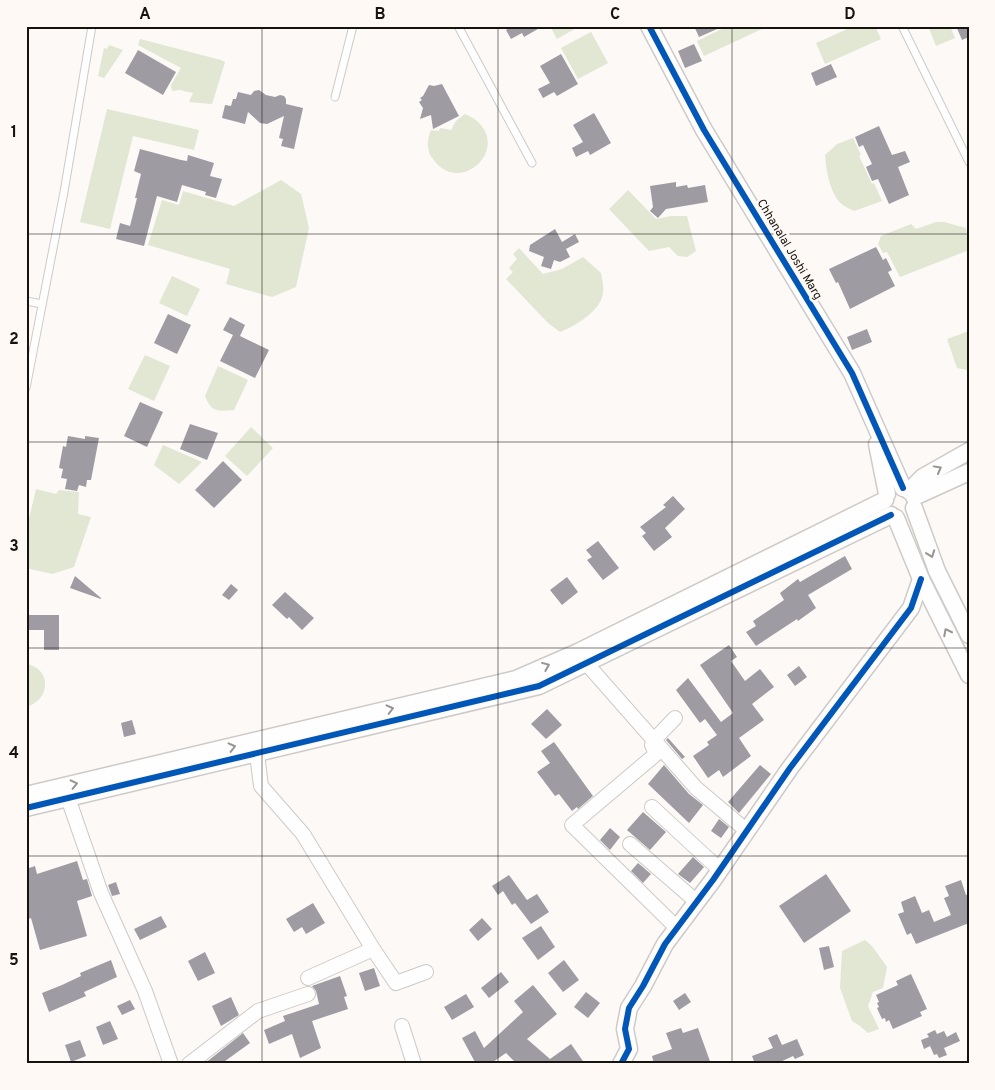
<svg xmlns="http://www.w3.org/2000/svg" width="995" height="1090" font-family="Overpass,sans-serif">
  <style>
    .green { fill: #e1e7d3 }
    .building { fill: #9e9ca2 }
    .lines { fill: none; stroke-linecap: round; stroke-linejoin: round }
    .service-casing { stroke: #cecac7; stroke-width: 9 }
    .minor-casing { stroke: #cecac7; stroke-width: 16 }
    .tertiary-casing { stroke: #cecac7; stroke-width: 19 }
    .service { stroke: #fffefe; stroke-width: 7 }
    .minor { stroke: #fffefe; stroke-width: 14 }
    .tertiary { stroke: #fffefe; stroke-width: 16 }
    .cycleway-casing { stroke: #fef9f4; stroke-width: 9 }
    .cycleway { stroke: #0057b8; stroke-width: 6 }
    .oneway { stroke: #979492 }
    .grid { fill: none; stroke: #17130e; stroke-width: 1; stroke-opacity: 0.55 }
    .labels { text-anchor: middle; stroke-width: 5; stroke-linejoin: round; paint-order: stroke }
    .street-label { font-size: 12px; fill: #17130e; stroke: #fef9f4 }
    .neatline { fill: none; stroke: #17130e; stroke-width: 2 }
    .grid-label { font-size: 16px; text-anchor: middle; font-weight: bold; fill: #17130e }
  </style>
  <rect width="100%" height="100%" fill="#fcf9f6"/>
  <g class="green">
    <polygon points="550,26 580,26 557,39"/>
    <polygon points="728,26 768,26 704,56 697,41"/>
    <polygon points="854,26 875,26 881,39 825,64 816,43"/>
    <polygon points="928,26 950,26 955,38 936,46"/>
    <polygon points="591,32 608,63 578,79 561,48"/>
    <polygon points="140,39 221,60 225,62 212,104 189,102 193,93 180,90 172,91 171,85 181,68 138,45"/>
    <polygon points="109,45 123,50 104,78 98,76 104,48 107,49"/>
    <polygon points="107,109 199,130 194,150 133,136 110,229 80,222"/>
    <path d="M465,114C469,116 474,118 478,122C509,151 459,196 433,159C426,151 427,139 431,130L438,131L441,128L451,130L456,121Z"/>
    <path d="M853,138L861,155L859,156L872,184L874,183L882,201L854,211C848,208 841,205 837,199C829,187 826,169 825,155L837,144Z"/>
    <polygon points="281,180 301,194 309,228 296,287 272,297 226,284 230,269 148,245 162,200 179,205 183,191 234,206"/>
    <polygon points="628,190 656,219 671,216 687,216 696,251 687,257 678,256 669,247 649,251 609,209"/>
    <polygon points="936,222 944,222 966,228 969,250 900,277 887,252 883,253 878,244 881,236 911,224 916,229"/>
    <path d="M519,248L543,274L562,269L583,257L601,273C602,279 604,287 603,293C601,311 575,326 560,332L548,323L506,279L513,272L509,268L517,259L513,254Z"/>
    <polygon points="172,276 200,289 187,316 159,303"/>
    <polygon points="969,331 969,367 967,370 957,368 947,339"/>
    <polygon points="145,355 170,366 154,401 128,389"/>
    <path d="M218,366L248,380L234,410C217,411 212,413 205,396Z"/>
    <polygon points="251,427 273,448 247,476 225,456"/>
    <polygon points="163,445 202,462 179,484 154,465"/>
    <polygon points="36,489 56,494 59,490 79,492 78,514 91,517 74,567 52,574 26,568 26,532"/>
    <path d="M26,664C52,668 51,700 26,707Z"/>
    <polygon points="865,940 872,946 887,967 883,988 873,992 868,1006 879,1029 868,1033 860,1026 852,1021 840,988 842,951"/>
  </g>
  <g class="building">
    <polygon points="513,26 543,26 524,37 522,33 511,39 506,30"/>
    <polygon points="694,26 724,26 699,37"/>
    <polygon points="956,26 969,26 969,37 962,40"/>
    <polygon points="694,44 702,61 685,68 678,51"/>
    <polygon points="138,50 176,72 163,95 125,73"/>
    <polygon points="561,54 578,84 557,96 554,92 543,98 538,89 550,83 540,66"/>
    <polygon points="831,64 837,77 816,86 811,73"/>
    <polygon points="442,84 459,116 433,129 431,115 420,119 423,108 419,102 422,100 420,98 423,96 429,85 434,86"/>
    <polygon points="259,90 266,95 275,97 280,95 284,96 286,99 286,104 303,108 294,149 281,146 283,139 279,138 284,116 267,124 260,123 248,112 245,124 222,118 225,105 231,106 233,99 236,99 238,92 251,95 254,91"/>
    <polygon points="594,113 611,143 590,155 588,151 576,157 572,148 583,142 573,125"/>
    <polygon points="879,126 892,155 905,151 910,162 898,167 909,195 889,204 878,179 872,181 866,167 872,164 863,145 859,147 855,137"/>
    <polygon points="140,149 181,160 187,161 188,155 214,163 210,176 222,179 216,198 205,195 206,192 182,185 177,202 157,196 144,246 116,239 120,223 130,226 137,198 135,198 141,174 134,171"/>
    <polygon points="676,182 676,187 687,185 688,188 705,185 708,202 666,209 658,218 650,211 653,207 650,186"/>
    <polygon points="555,229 562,242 575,234 579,242 566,249 570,257 560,262 554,260 551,269 541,266 544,257 529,251 530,245"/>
    <polygon points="876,247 883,260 886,258 892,270 888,272 895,286 850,309 838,282 836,283 829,269"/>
    <polygon points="168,314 191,325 177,354 154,343"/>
    <polygon points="230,317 245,325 240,336 269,350 255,378 220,361 233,335 223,330"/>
    <polygon points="867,329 872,342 852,350 847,337"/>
    <polygon points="140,402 163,412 147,447 124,436"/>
    <polygon points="190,424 218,433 207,460 180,449"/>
    <polygon points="68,436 85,439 85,436 99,438 91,480 87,480 86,487 79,485 77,491 65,489 67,479 61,478 63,469 59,468 63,446 66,447"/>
    <polygon points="223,461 242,480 214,508 195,490"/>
    <polygon points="673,496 685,509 665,528 672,537 654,551 642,536 646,533 640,527 666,507 663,505"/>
    <polygon points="598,541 619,568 603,580 587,560 592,557 586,550"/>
    <polygon points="845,556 852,569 808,595 816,608 798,621 797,619 756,646 746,632 756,626 753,621 784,600 780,593 798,579 800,582"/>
    <polygon points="75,576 101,598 101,599 70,588"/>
    <polygon points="567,577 578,592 562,605 550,590"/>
    <polygon points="231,584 238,590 229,600 222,595"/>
    <polygon points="285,592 314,618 302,630 289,617 287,619 272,605"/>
    <polygon points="26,615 59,615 59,650 44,650 44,630 26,630"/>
    <polygon points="729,645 737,657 731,661 745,681 760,669 774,687 752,704 764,720 739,738 751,756 723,777 719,770 708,778 693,756 709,745 707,742 717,735 705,719 700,723 676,690 688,678 721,722 733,713 700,665"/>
    <polygon points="799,666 807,677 795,686 787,675"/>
    <polygon points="547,709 562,725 546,739 531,724"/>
    <polygon points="132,720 136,734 124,737 121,723"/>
    <polygon points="668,738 685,757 682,759 666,740"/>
    <polygon points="554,742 593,796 578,809 577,807 572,811 559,794 555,796 537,772 550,763 541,751"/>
    <polygon points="664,765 689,794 703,805 689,823 648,784"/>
    <polygon points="760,765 771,774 739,813 728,802"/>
    <polygon points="643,812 666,832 650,850 627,830"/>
    <polygon points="719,819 729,827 721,838 711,831"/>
    <polygon points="610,828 620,837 610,850 600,840"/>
    <polygon points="693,857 704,867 690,883 678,874"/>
    <polygon points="77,861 83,880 87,879 92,896 77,901 87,936 40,950 31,918 26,920 26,869 35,866 37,874"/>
    <polygon points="638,863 651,874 643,883 631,871"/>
    <polygon points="826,874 851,911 804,943 779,906"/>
    <polygon points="509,875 527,900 537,894 549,912 531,924 515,903 512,905 503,891 498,895 492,886"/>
    <polygon points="961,880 966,895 969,894 969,923 916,944 911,933 907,935 898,914 904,912 901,902 915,896 922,913 929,910 934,922 951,915 944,898 949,896 945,886"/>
    <polygon points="116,882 120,894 112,896 108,885"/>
    <polygon points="313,903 325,923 306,934 302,927 294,932 286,919"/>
    <polygon points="161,916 167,927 140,940 134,929"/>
    <polygon points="482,918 492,929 478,941 469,930"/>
    <polygon points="541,926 555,947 538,960 522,938"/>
    <polygon points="829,946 834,967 824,970 819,948"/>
    <polygon points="205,952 215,973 198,981 188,961"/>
    <polygon points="111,960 117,977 84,992 86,996 49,1012 42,993 62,985 81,976 80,973"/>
    <polygon points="564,960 579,980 563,992 548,973"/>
    <polygon points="374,968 380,986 365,991 359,973"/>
    <polygon points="501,972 509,982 489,998 481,988"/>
    <polygon points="911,974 927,1009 920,1012 922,1016 893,1029 889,1020 886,1022 885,1018 882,1019 877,1008 879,1007 877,1003 879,1002 876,995 898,985 896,981"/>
    <polygon points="340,976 347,996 344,997 348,1009 312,1021 321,1048 300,1058 292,1034 269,1044 264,1030 285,1021 283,1016 319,1004 316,991 312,986"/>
    <polygon points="533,985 557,1014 527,1039 550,1059 571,1044 585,1064 517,1064 506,1053 490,1064 476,1064 462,1038 475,1031 484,1048 523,1012 514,1001"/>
    <polygon points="586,992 600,1003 588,1018 574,1007"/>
    <polygon points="685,993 691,1002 679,1010 673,1001"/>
    <polygon points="466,994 474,1007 452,1020 444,1007"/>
    <polygon points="231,997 239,1015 221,1026 212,1006"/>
    <polygon points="130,1000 135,1009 122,1015 117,1006"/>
    <polygon points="110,1021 118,1039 103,1045 96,1027"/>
    <polygon points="681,1028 683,1033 698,1028 711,1064 654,1064 652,1056 672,1049 666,1033"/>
    <polygon points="935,1030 937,1034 944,1031 947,1037 956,1032 960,1041 944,1048 947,1055 939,1058 937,1054 934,1055 930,1046 924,1049 921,1040 929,1037 927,1034"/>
    <polygon points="243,1033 250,1043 221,1064 204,1064"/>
    <polygon points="777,1034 782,1045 797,1039 804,1055 795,1059 793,1056 776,1064 755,1064 752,1056 773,1048 768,1038"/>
    <polygon points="80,1040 86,1056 71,1062 65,1045"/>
  </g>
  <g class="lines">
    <g class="service-casing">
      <g id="service">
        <polyline points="458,26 532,163"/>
        <polyline points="902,26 969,162"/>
        <polyline points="335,97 353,26"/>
        <polyline points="26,301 42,304"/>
        <polyline points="26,388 64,192 92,26"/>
      </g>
    </g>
    <g class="minor-casing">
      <g id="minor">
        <polyline points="579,655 696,788 747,831"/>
        <polyline points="675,718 654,740 652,745 656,754 572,825 677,928"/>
        <polyline points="257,754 261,786 303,834 373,949 396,983 426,972"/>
        <polyline points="68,798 101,893 145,991 171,1064"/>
        <polyline points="652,807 720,870"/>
        <polyline points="630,844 697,902"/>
        <polyline points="308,978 373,949"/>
        <polyline points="402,1026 414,1064"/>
        <polyline points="189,1064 258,1011 308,994"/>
      </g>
    </g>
    <g class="tertiary-casing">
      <g id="tertiary">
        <polyline points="649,26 704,130 852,373 903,488"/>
        <polyline points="877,444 887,494"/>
        <polyline points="909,491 923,477 969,451"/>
        <polyline points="914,497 969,472"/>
        <polyline points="914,508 937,571 969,635"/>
        <polyline points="896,518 921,579 969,675"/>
        <polyline points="26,795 516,679 578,652 885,500"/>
        <polyline points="26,808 539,686 891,515"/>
        <polyline points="621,1064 629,1049 625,1029 629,1008 643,986 665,944 713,880 790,768 911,608 921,579"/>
      </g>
    </g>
    <use href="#service" class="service"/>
    <use href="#minor" class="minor"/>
    <use href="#tertiary" class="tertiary"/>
    <g class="cycleway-casing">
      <g id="cycleway">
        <polyline points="649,26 704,130 852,373 903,488"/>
        <polyline points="26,808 539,686 891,515"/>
        <polyline points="621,1064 629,1049 625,1029 629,1008 643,986 665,944 713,880 790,768 911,608 921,579"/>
      </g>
    </g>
    <use href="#cycleway" class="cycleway"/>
  </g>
  <defs><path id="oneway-chevron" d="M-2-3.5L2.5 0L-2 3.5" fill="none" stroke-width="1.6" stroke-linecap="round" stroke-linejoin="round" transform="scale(1.25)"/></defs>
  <g class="oneway">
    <use href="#oneway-chevron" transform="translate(938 469) rotate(-29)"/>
    <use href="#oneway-chevron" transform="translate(931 554) rotate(70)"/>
    <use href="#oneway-chevron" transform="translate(947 632) rotate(-117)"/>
    <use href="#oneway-chevron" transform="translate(546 666) rotate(-22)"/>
    <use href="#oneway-chevron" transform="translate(390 709) rotate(-14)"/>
    <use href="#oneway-chevron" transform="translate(232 747) rotate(-14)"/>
    <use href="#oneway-chevron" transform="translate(74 784) rotate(-13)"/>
  </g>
  <path class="grid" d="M262,26V1064M498,26V1064M732,26V1064M26,234H969M26,442H969M26,648H969M26,856H969"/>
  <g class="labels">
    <g class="street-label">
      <text transform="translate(790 249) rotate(59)" y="4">Chhanalal Joshi Marg</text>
    </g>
  </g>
  <rect width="995" height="1090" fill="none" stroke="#fef9f4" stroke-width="55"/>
  <rect x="28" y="28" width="940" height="1034" class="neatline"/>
  <g class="grid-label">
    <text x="145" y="19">A</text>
    <text x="380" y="19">B</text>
    <text x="615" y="19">C</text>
    <text x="850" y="19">D</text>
    <text x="14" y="137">1</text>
    <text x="14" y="344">2</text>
    <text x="14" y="551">3</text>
    <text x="14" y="758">4</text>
    <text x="14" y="965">5</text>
  </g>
</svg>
